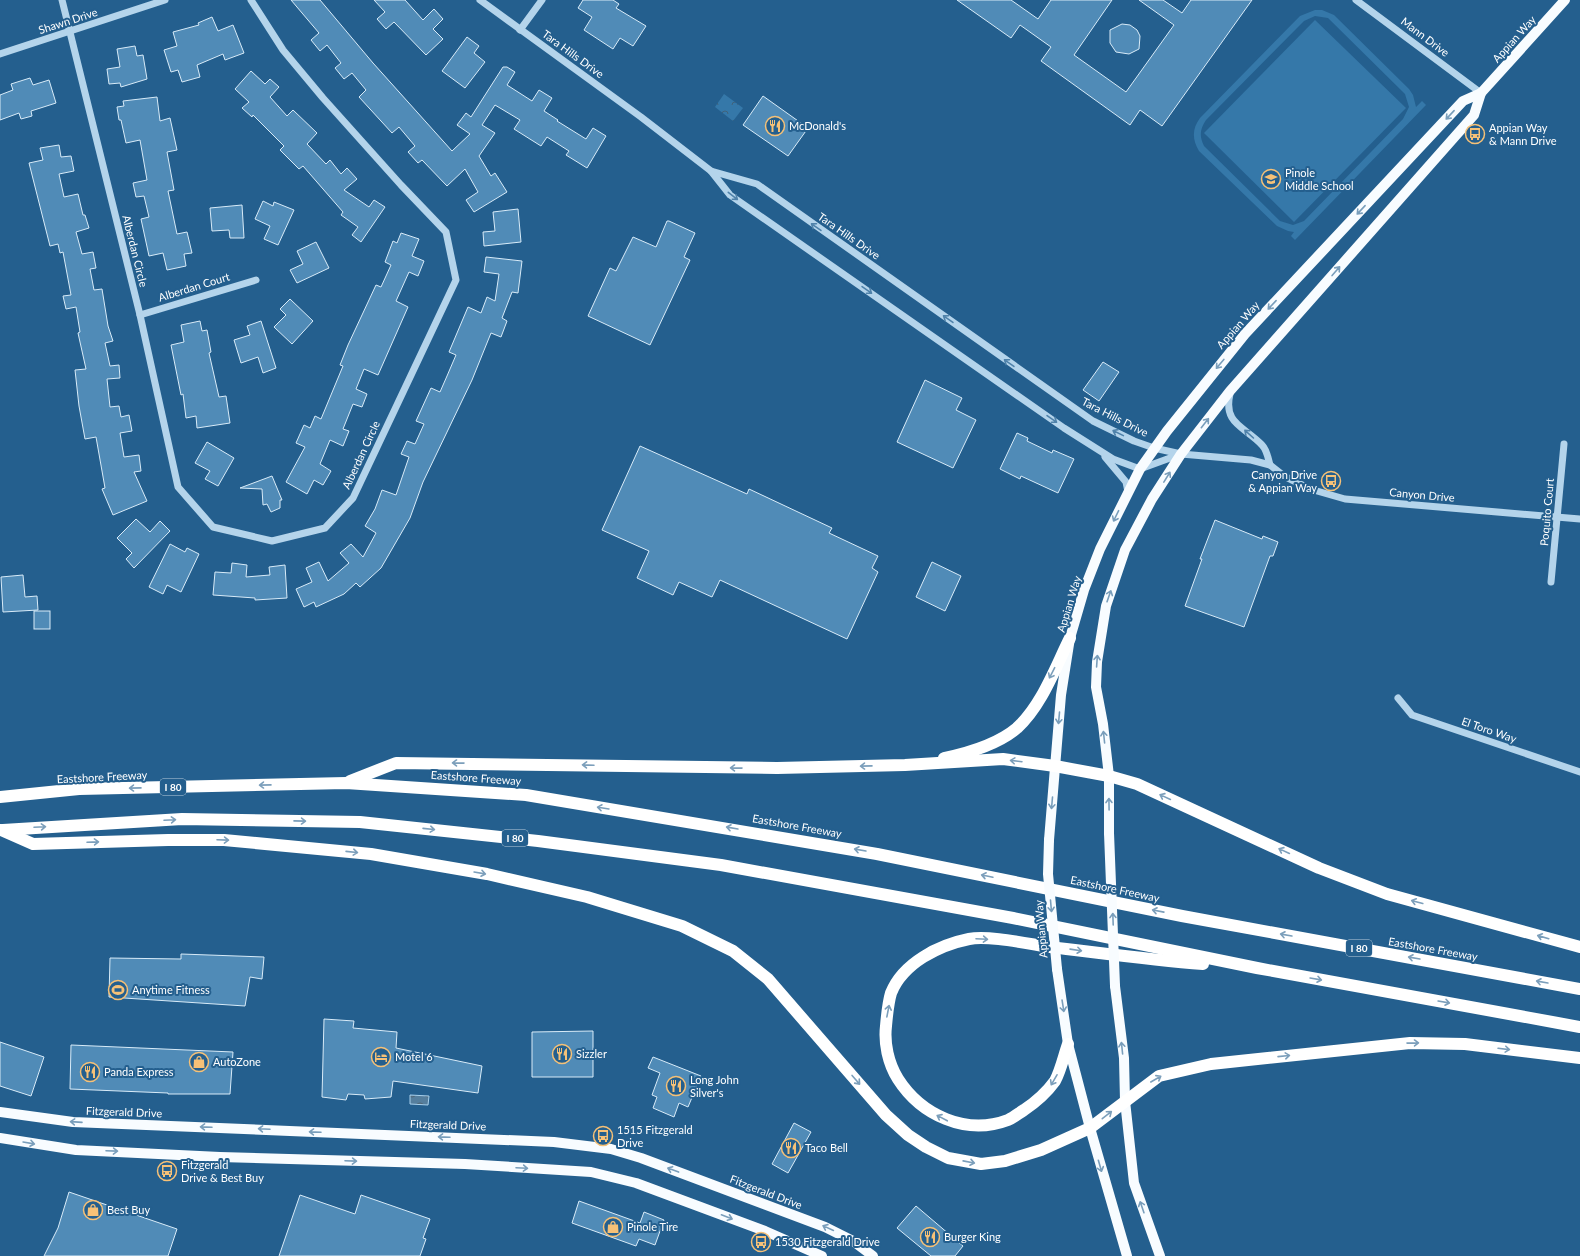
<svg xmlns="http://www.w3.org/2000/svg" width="1580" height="1256" font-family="Lato,sans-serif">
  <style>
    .grass { fill: #3578a9; fill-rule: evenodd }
    .forest { fill: url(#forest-crowns) }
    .water { fill: url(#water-waves); stroke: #a8d0ec }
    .building { fill: #508bb7; stroke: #d8ebf8 }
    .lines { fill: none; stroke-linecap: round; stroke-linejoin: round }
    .minor { stroke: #b4d4eb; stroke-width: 7 }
    .major { stroke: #f8fcff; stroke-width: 10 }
    .highway { stroke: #fff; stroke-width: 12 }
    .major-bridge { stroke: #f8fcff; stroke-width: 10 }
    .oneway { stroke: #799ebb }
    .oneway2 { stroke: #4f82aa }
    .oneway3 { stroke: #7c9fbb }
    .labels { text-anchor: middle; stroke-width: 4; stroke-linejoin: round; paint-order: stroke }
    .shield { fill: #245f8e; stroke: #bdcfdd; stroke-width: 1 }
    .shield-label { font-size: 10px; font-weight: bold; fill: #fff }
    .street-label { font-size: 11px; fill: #fff; stroke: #245f8e }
    .poi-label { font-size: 11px; fill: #fff; stroke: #245f8e; text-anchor: start }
  </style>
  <defs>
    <pattern id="forest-crowns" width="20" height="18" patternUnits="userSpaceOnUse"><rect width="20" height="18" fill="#3578a9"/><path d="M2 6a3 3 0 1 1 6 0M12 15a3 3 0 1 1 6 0" fill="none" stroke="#40627a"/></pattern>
    <pattern id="water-waves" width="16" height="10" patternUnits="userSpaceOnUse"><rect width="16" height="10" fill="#557e9d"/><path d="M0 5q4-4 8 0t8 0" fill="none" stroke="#506574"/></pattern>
  </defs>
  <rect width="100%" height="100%" fill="#245f8e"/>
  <g class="grass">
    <path d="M1315,10H1322L1334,15L1409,89L1413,95L1416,107L1422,101L1426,105L1295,240L1291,236L1294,232L1288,231L1277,226L1199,151C1192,139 1192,129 1200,118L1300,16ZM1315,16L1328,18L1405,94L1409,107L1403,119L1304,221L1293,225L1280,221L1204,146C1199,136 1200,129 1206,120L1304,21Z"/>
    <polygon points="1315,20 1406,108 1294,222 1204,133"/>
  </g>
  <polygon class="forest" points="724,94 743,108 733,121 715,107"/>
  <polygon class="water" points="410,1095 429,1096 428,1105 410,1104"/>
  <g class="building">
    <polygon points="291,0 320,0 373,63 452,151 470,134 457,125 466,113 471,117 503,67 507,67 515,72 507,85 532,101 539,90 552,98 544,111 558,120 557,121 586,139 593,128 606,136 587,168 566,155 569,151 547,137 541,146 514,129 520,120 495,105 482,125 495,133 479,156 491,176 495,173 507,192 474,212 466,200 478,192 465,169 447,186 422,160 418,163 408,152 415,146 399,127 392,133 359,97 366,90 352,73 344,79 335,68 341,63 327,45 320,51 311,40 319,33"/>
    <polygon points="374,0 405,0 423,20 434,9 443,19 433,29 443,39 426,55 394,22 386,29 377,19 385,12"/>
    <polygon points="583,0 613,0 619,4 616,8 646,26 633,46 620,38 613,49 584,30 592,17 578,8"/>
    <polygon points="957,0 1011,0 1038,19 1051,0 1112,0 1074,55 1126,92 1174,25 1139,0 1163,0 1182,13 1191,0 1252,0 1162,126 1140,110 1130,125 1041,61 1051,47 1020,25 1011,38"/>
    <polygon points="212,17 218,31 233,25 244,53 225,60 223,54 197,65 200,77 182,82 178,70 171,72 164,50 177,46 173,32 199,25 198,23"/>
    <polygon points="1122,24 1130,25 1137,30 1140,36 1139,49 1129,54 1116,52 1110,43 1110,30"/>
    <polygon points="467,37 479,46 474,53 485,62 465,88 442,71"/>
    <polygon points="135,46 137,56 143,55 147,79 121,87 120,83 109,84 107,69 120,67 117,49"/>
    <polygon points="251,71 265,84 270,79 279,87 270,97 287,116 293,110 317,133 307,144 326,164 330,160 341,174 347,168 357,179 344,190 369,207 374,200 385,207 361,242 352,235 358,227 341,215 343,212 303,166 299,169 280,150 284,146 253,115 252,117 242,108 249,102 235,89"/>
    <polygon points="30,78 33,85 49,80 56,103 31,111 32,116 21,119 19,113 0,120 0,95 13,90 11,84"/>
    <polygon points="763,96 808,128 788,156 743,125"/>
    <polygon points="157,97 160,121 170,118 177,150 167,152 174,190 168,191 177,234 187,232 192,253 184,254 186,266 167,270 163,253 149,256 141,219 149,217 144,196 136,197 133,183 147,180 140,140 126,143 121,120 119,120 117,107 124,106 123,101"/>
    <polygon points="59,145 61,157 71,156 74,171 59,174 64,197 78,194 83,215 85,215 89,228 76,232 82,254 93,252 96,268 90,269 94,290 102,289 108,326 113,341 105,343 110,366 119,365 120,378 107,379 110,407 119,406 121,417 129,415 132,431 120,433 124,457 139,455 141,471 134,472 147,501 113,515 102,489 105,488 96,437 85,439 79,406 75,370 86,369 78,333 80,332 76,307 66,309 63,296 71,295 63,252 60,253 58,244 50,246 29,163 43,160 40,148"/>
    <polygon points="263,201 273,206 274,202 294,210 278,245 264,239 270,226 255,219"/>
    <polygon points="242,205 244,238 230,238 229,230 212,231 210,208"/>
    <polygon points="518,209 521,242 484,246 483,232 495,231 493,212"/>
    <polygon points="667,221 669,221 695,233 684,257 690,260 650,345 588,316 610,268 616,271 633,237 656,247"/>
    <polygon points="401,233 419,239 412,256 424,261 418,276 409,272 396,301 408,307 378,375 364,369 356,389 367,394 362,407 353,404 343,429 349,431 343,446 330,440 320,464 331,471 323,485 314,480 307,494 286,482 305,447 296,443 304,425 310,428 315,416 321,419 343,366 340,365 348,345 376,285 381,287 391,265 385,262 393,241 397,243"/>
    <polygon points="316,242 329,268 297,283 290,270 303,264 297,251"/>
    <polygon points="486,257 522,261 518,293 512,292 502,318 507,321 501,337 491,333 472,380 423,482 410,518 381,568 360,587 356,583 344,594 316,607 314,602 304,607 296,589 312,582 306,568 319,562 328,581 349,563 340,553 351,544 363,557 376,533 365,526 375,509 382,490 396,495 409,457 401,454 407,441 415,444 424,424 416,421 431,388 440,392 447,376 456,355 449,352 468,307 481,313 487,297 495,301 499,274 484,272"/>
    <polygon points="290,299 313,321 292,344 274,327 286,315 280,309"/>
    <polygon points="200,321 202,331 207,330 211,352 209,353 219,397 226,396 230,423 197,428 196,416 186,418 183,394 181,395 171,345 184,342 181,325"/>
    <polygon points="261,321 276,368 263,373 258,357 241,363 234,340 250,335 247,326"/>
    <polygon points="1103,362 1119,372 1099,401 1083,390"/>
    <polygon points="925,380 962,398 956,410 976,420 953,468 897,442"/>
    <polygon points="1017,433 1028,438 1027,441 1052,453 1053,450 1074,459 1058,493 1021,476 1020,479 1000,469"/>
    <polygon points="207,442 234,458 218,486 205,479 210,471 195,463"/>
    <polygon points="640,446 747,494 749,489 832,528 829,533 878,556 872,568 878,572 847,639 720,580 712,597 679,582 673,595 637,578 649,551 602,530"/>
    <polygon points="272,476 282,500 280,500 280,508 271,512 267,504 263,505 262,489 240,488"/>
    <polygon points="136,519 150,532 160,521 170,531 134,568 126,559 132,553 117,538"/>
    <polygon points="1215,520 1262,539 1263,536 1278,542 1273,556 1270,556 1244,627 1185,606 1202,559 1200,559"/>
    <polygon points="170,544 185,552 187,548 199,554 181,592 167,585 163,594 149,587"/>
    <polygon points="932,562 961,576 945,611 916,597"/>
    <polygon points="232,563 247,565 246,577 270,575 269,567 285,565 287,598 255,600 255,598 213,595 215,572 231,573"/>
    <polygon points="23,575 25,597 37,596 38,610 3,612 1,577"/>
    <rect x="34" y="611" width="16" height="18"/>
    <polygon points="181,954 264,957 262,979 250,977 245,1006 109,997 110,958 181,959"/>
    <polygon points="324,1019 354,1021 353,1028 397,1032 396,1048 482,1066 478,1093 393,1081 391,1097 365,1099 364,1095 348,1094 346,1100 322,1097"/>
    <polygon points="593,1031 593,1077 532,1077 532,1032"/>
    <polygon points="0,1042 44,1057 31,1096 0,1086"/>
    <polygon points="71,1045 233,1052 230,1094 168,1094 168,1093 70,1089"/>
    <polygon points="653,1057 701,1076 688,1107 679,1103 674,1117 653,1108 657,1097 652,1095 660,1073 648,1068"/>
    <polygon points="794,1123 811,1132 788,1173 772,1164"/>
    <polygon points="69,1192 177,1229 168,1256 44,1256 58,1228"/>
    <polygon points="300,1195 355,1214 361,1195 430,1219 423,1238 426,1239 420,1256 279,1256"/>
    <polygon points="579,1201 640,1223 644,1212 664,1220 655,1245 639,1239 636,1246 572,1223"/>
    <polygon points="916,1206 963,1246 955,1256 931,1256 897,1228"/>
  </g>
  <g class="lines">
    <g class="minor">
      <polyline points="62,0 140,315 178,487 213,527 272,541 325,528 353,498 456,280 446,232 401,185 323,98 283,50 251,0"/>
      <polyline points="480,0 641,117 711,171 730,195 1064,428 1113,459 1140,469 1181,454"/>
      <polyline points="1356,0 1481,93"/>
      <polyline points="520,30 542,0"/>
      <polyline points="0,54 165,0"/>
      <polyline points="711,171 757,184 1093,421 1134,441 1154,448 1181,454 1251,460 1270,465 1284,476 1310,489 1345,499 1580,519"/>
      <polyline points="140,315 256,280"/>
      <path d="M1230,394C1223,424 1244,426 1262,445C1267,450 1268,458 1270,465"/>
      <polyline points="1105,457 1126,482 1128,492"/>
      <polyline points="1551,582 1564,444"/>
      <polyline points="1398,698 1412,715 1580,772"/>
    </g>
    <g class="major">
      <polyline points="1109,833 1109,776 1103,724 1096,687 1097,662 1106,606 1125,550 1152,499 1181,454 1230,391 1474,115 1481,93"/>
      <polyline points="1049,840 1061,695 1070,638 1084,590 1100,549 1140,469 1167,431 1245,334 1463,101 1481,93 1565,0"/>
      <polyline points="1057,969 1068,1044 1090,1128 1127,1256"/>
      <polyline points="1115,986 1124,1058 1125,1101 1134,1183 1160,1256"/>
      <polyline points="0,1112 73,1122 554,1142 611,1149 641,1158 825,1227 853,1241 873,1256"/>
      <polyline points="0,1138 76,1150 220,1157 465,1164 591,1172 636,1183 765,1231 822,1256"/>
    </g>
    <g class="highway">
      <path d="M944,758C968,753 998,744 1017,728C1042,705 1055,668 1070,638"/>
      <polyline points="350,781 396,763 777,768 905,765 1003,759 1055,766 1109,776 1137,784 1319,868 1387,894 1580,947"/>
      <polyline points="0,797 79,789 346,783 526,795 877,854 1182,916 1580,989"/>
      <polyline points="1,830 33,844 168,840 224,840 371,854 487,874 587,897 682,926 733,951 768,979 886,1115 908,1135 926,1147 948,1158 981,1164 1005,1161 1041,1150 1090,1128 1159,1076 1211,1064 1410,1043 1465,1044 1580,1058"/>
      <polyline points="3,830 182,819 360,822 538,841 721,865 1013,918 1257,968 1580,1027"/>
      <path d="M1068,1044C1064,1055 1061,1070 1055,1081C1047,1092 1036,1102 1024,1110C1019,1113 1013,1118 1008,1120C966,1136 921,1115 898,1079C888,1063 884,1043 886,1026C887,1015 888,1003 891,993C903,963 939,945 969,939C988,935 1029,944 1050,947C1101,953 1151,960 1203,964"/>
    </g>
    <g class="major-bridge">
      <polyline points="1109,833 1115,986"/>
      <polyline points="1049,840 1048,874 1057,969"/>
    </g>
  </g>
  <defs><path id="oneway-shaft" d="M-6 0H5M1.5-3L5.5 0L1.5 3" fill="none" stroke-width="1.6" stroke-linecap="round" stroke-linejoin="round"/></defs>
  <g class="oneway">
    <use href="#oneway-shaft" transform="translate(1450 115) rotate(133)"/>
    <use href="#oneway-shaft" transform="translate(1361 210) rotate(133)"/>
    <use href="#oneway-shaft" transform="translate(1336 271) rotate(-49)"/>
    <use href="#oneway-shaft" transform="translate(1272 305) rotate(133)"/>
    <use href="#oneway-shaft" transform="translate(1220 364) rotate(130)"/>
    <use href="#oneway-shaft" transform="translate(1205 423) rotate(-52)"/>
    <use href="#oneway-shaft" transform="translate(1167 477) rotate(-58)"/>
    <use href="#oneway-shaft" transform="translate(1116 516) rotate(116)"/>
    <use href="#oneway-shaft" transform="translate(1109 596) rotate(-71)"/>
    <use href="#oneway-shaft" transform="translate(1097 661) rotate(-86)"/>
    <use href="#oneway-shaft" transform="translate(1059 718) rotate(95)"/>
    <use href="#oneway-shaft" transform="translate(1104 737) rotate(-96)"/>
    <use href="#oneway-shaft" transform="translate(1052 803) rotate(95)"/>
    <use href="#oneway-shaft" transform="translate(1109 804) rotate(-91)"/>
    <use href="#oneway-shaft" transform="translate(1051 906) rotate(85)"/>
    <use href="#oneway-shaft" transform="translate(1113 919) rotate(-92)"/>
    <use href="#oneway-shaft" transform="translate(1063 1006) rotate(81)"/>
    <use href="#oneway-shaft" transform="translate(1122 1048) rotate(-96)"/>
    <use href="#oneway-shaft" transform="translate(76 1122) rotate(-176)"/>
    <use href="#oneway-shaft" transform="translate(206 1127) rotate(-178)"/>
    <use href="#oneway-shaft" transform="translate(264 1129) rotate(-177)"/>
    <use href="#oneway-shaft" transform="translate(315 1132) rotate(-178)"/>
    <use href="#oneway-shaft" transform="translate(444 1137) rotate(-178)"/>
    <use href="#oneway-shaft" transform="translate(29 1143) rotate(10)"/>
    <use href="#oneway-shaft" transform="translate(112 1151) rotate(2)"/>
    <use href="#oneway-shaft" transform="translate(351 1161) rotate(2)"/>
    <use href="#oneway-shaft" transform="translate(1100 1166) rotate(74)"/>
    <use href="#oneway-shaft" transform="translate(522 1168) rotate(3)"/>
    <use href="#oneway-shaft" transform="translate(673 1170) rotate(-160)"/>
    <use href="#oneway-shaft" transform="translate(1142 1207) rotate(-109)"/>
    <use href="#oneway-shaft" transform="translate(727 1217) rotate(21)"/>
    <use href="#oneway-shaft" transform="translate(828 1228) rotate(-155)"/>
  </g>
  <g class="oneway2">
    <use href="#oneway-shaft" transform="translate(733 196) rotate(38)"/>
    <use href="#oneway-shaft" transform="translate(816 227) rotate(-145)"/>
    <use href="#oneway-shaft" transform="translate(867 290) rotate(35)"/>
    <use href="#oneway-shaft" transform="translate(948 319) rotate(-145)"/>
    <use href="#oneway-shaft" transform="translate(1009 363) rotate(-145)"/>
    <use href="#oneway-shaft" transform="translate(1052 419) rotate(35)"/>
    <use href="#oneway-shaft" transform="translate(1118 433) rotate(-154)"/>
    <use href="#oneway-shaft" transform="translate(1249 434) rotate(-138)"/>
  </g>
  <g class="oneway3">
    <use href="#oneway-shaft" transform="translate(1052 673) rotate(117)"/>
    <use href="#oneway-shaft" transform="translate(1016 761) rotate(-173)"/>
    <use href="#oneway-shaft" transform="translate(458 763) rotate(-179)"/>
    <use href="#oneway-shaft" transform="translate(588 765) rotate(-178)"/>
    <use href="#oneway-shaft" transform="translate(866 766) rotate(179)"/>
    <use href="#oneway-shaft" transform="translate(736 768) rotate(-179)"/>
    <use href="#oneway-shaft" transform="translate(265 785) rotate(179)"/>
    <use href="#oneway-shaft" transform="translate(135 788) rotate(179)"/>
    <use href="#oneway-shaft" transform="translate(1165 797) rotate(-155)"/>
    <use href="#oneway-shaft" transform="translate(603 808) rotate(-171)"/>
    <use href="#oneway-shaft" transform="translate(170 820) rotate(-3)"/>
    <use href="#oneway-shaft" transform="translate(300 821) rotate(1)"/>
    <use href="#oneway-shaft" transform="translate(40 827) rotate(-3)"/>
    <use href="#oneway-shaft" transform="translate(732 828) rotate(-170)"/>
    <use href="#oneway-shaft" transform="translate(429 829) rotate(6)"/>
    <use href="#oneway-shaft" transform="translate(223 840) rotate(2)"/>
    <use href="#oneway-shaft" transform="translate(93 842) rotate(-2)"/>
    <use href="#oneway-shaft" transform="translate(860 850) rotate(-170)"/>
    <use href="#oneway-shaft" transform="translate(1284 851) rotate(-155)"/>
    <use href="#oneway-shaft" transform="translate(352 852) rotate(6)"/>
    <use href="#oneway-shaft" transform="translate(480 873) rotate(10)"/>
    <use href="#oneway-shaft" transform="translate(987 876) rotate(-168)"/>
    <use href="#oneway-shaft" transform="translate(1417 902) rotate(-165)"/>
    <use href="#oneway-shaft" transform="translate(1158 911) rotate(-169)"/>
    <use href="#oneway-shaft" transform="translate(1286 935) rotate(-170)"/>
    <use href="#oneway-shaft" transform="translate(1543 937) rotate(-164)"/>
    <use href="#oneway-shaft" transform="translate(982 939) rotate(3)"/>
    <use href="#oneway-shaft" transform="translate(1076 950) rotate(8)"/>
    <use href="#oneway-shaft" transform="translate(1414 958) rotate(-170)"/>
    <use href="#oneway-shaft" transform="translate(1316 979) rotate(10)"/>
    <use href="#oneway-shaft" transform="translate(1542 982) rotate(-170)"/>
    <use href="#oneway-shaft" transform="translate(1444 1002) rotate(10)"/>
    <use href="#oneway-shaft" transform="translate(888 1011) rotate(-79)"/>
    <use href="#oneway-shaft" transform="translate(1413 1043) rotate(-1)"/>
    <use href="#oneway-shaft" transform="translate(1504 1049) rotate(7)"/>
    <use href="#oneway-shaft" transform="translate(1284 1056) rotate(-6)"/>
    <use href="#oneway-shaft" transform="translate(1156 1079) rotate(-30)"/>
    <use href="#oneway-shaft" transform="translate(856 1080) rotate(49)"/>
    <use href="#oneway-shaft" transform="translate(1054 1080) rotate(120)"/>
    <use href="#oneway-shaft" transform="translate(1107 1115) rotate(-38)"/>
    <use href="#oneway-shaft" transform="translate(942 1118) rotate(-152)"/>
    <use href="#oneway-shaft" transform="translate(969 1162) rotate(11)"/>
  </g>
  <defs>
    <g id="restaurant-ring" transform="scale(1)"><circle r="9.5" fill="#245f8e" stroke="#f6c177" stroke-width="1.5"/><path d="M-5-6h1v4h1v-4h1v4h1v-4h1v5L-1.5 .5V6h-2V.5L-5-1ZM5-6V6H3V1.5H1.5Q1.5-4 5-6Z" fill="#f6c177"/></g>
    <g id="bus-ring" transform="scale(1)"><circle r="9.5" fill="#245f8e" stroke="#f6c177" stroke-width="1.5"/><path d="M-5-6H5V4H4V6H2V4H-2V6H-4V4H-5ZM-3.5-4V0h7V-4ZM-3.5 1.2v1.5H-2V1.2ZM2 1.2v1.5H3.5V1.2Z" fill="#f6c177"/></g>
    <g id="school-ring" transform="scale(1)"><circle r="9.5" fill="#245f8e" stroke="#f6c177" stroke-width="1.5"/><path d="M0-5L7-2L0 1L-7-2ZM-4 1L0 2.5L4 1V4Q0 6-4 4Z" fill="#f6c177"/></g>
    <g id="stadium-ring" transform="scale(1)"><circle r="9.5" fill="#245f8e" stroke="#f6c177" stroke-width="1.5"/><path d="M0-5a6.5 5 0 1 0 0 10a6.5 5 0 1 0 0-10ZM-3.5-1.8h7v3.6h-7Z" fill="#f6c177"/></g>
    <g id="hotel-ring" transform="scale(1)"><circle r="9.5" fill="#245f8e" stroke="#f6c177" stroke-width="1.5"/><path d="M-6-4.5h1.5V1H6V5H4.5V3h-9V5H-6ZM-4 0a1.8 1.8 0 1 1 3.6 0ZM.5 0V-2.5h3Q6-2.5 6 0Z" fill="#f6c177"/></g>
    <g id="shop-ring" transform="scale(1)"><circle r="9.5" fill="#245f8e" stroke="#f6c177" stroke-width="1.5"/><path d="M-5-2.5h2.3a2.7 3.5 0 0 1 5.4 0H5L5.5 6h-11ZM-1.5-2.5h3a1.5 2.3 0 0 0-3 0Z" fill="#f6c177"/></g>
  </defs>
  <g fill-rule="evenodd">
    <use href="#restaurant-ring" x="775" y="126"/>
    <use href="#bus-ring" x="1475" y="134"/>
    <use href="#school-ring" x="1271" y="179"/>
    <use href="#bus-ring" x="1331" y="481"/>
    <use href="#stadium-ring" x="118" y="990"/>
    <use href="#restaurant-ring" x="562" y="1054"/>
    <use href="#hotel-ring" x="381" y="1057"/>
    <use href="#shop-ring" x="199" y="1062"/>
    <use href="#restaurant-ring" x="90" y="1072"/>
    <use href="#restaurant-ring" x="676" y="1086"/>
    <use href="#bus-ring" x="603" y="1136"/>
    <use href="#restaurant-ring" x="791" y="1148"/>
    <use href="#bus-ring" x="167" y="1171"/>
    <use href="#shop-ring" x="93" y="1210"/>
    <use href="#shop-ring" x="613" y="1227"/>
    <use href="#restaurant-ring" x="930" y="1237"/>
    <use href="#bus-ring" x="761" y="1242"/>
  </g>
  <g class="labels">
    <g class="shield">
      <rect x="160" y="779" width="26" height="16" rx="3"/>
      <rect x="502" y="830" width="26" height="16" rx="3"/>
      <rect x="1346" y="940" width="26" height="16" rx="3"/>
    </g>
    <g class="shield-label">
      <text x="173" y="791">I 80</text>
      <text x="515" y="842">I 80</text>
      <text x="1359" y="952">I 80</text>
    </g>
    <g class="street-label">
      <text transform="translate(68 21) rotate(-18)" y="4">Shawn Drive</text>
      <text transform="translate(1425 37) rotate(37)" y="4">Mann Drive</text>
      <text transform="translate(1514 39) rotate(-48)" y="4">Appian Way</text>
      <text transform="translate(573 54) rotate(36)" y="4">Tara Hills Drive</text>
      <text transform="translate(849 236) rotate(35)" y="4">Tara Hills Drive</text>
      <text transform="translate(135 251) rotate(76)" y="4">Alberdan Circle</text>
      <text transform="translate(194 287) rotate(-17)" y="4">Alberdan Court</text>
      <text transform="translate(1238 325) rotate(-49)" y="4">Appian Way</text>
      <text transform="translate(1115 417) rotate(27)" y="4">Tara Hills Drive</text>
      <text transform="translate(361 455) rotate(-65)" y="4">Alberdan Circle</text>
      <text transform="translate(1422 495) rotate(5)" y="4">Canyon Drive</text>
      <text transform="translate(1547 512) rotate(-85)" y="4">Poquito Court</text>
      <text transform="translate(1069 604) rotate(-73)" y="4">Appian Way</text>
      <text transform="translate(1489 730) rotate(19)" y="4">El Toro Way</text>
      <text transform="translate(102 777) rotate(-3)" y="4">Eastshore Freeway</text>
      <text transform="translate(476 778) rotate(4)" y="4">Eastshore Freeway</text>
      <text transform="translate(797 826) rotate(10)" y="4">Eastshore Freeway</text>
      <text transform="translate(1115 889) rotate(12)" y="4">Eastshore Freeway</text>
      <text transform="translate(1041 929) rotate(-95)" y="4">Appian Way</text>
      <text transform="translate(1433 949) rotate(10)" y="4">Eastshore Freeway</text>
      <text transform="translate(124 1112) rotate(2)" y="4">Fitzgerald Drive</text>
      <text transform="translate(448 1125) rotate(2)" y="4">Fitzgerald Drive</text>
      <text transform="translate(766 1192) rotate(21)" y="4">Fitzgerald Drive</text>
    </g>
    <g class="poi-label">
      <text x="789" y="130">McDonald's</text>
      <text x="1489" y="132">Appian Way<tspan x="1489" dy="13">&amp; Mann Drive</tspan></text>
      <text x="1285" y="177">Pinole<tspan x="1285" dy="13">Middle School</tspan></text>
      <text x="1317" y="479" text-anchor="end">Canyon Drive<tspan x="1317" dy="13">&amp; Appian Way</tspan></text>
      <text x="132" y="994">Anytime Fitness</text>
      <text x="576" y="1058">Sizzler</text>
      <text x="395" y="1061">Motel 6</text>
      <text x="213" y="1066">AutoZone</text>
      <text x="104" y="1076">Panda Express</text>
      <text x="690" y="1084">Long John<tspan x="690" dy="13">Silver's</tspan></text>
      <text x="617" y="1134">1515 Fitzgerald<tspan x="617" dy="13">Drive</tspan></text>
      <text x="805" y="1152">Taco Bell</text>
      <text x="181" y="1169">Fitzgerald<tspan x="181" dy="13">Drive &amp; Best Buy</tspan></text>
      <text x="107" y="1214">Best Buy</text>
      <text x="627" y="1231">Pinole Tire</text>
      <text x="944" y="1241">Burger King</text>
      <text x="775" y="1246">1530 Fitzgerald Drive</text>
    </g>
  </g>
</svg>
